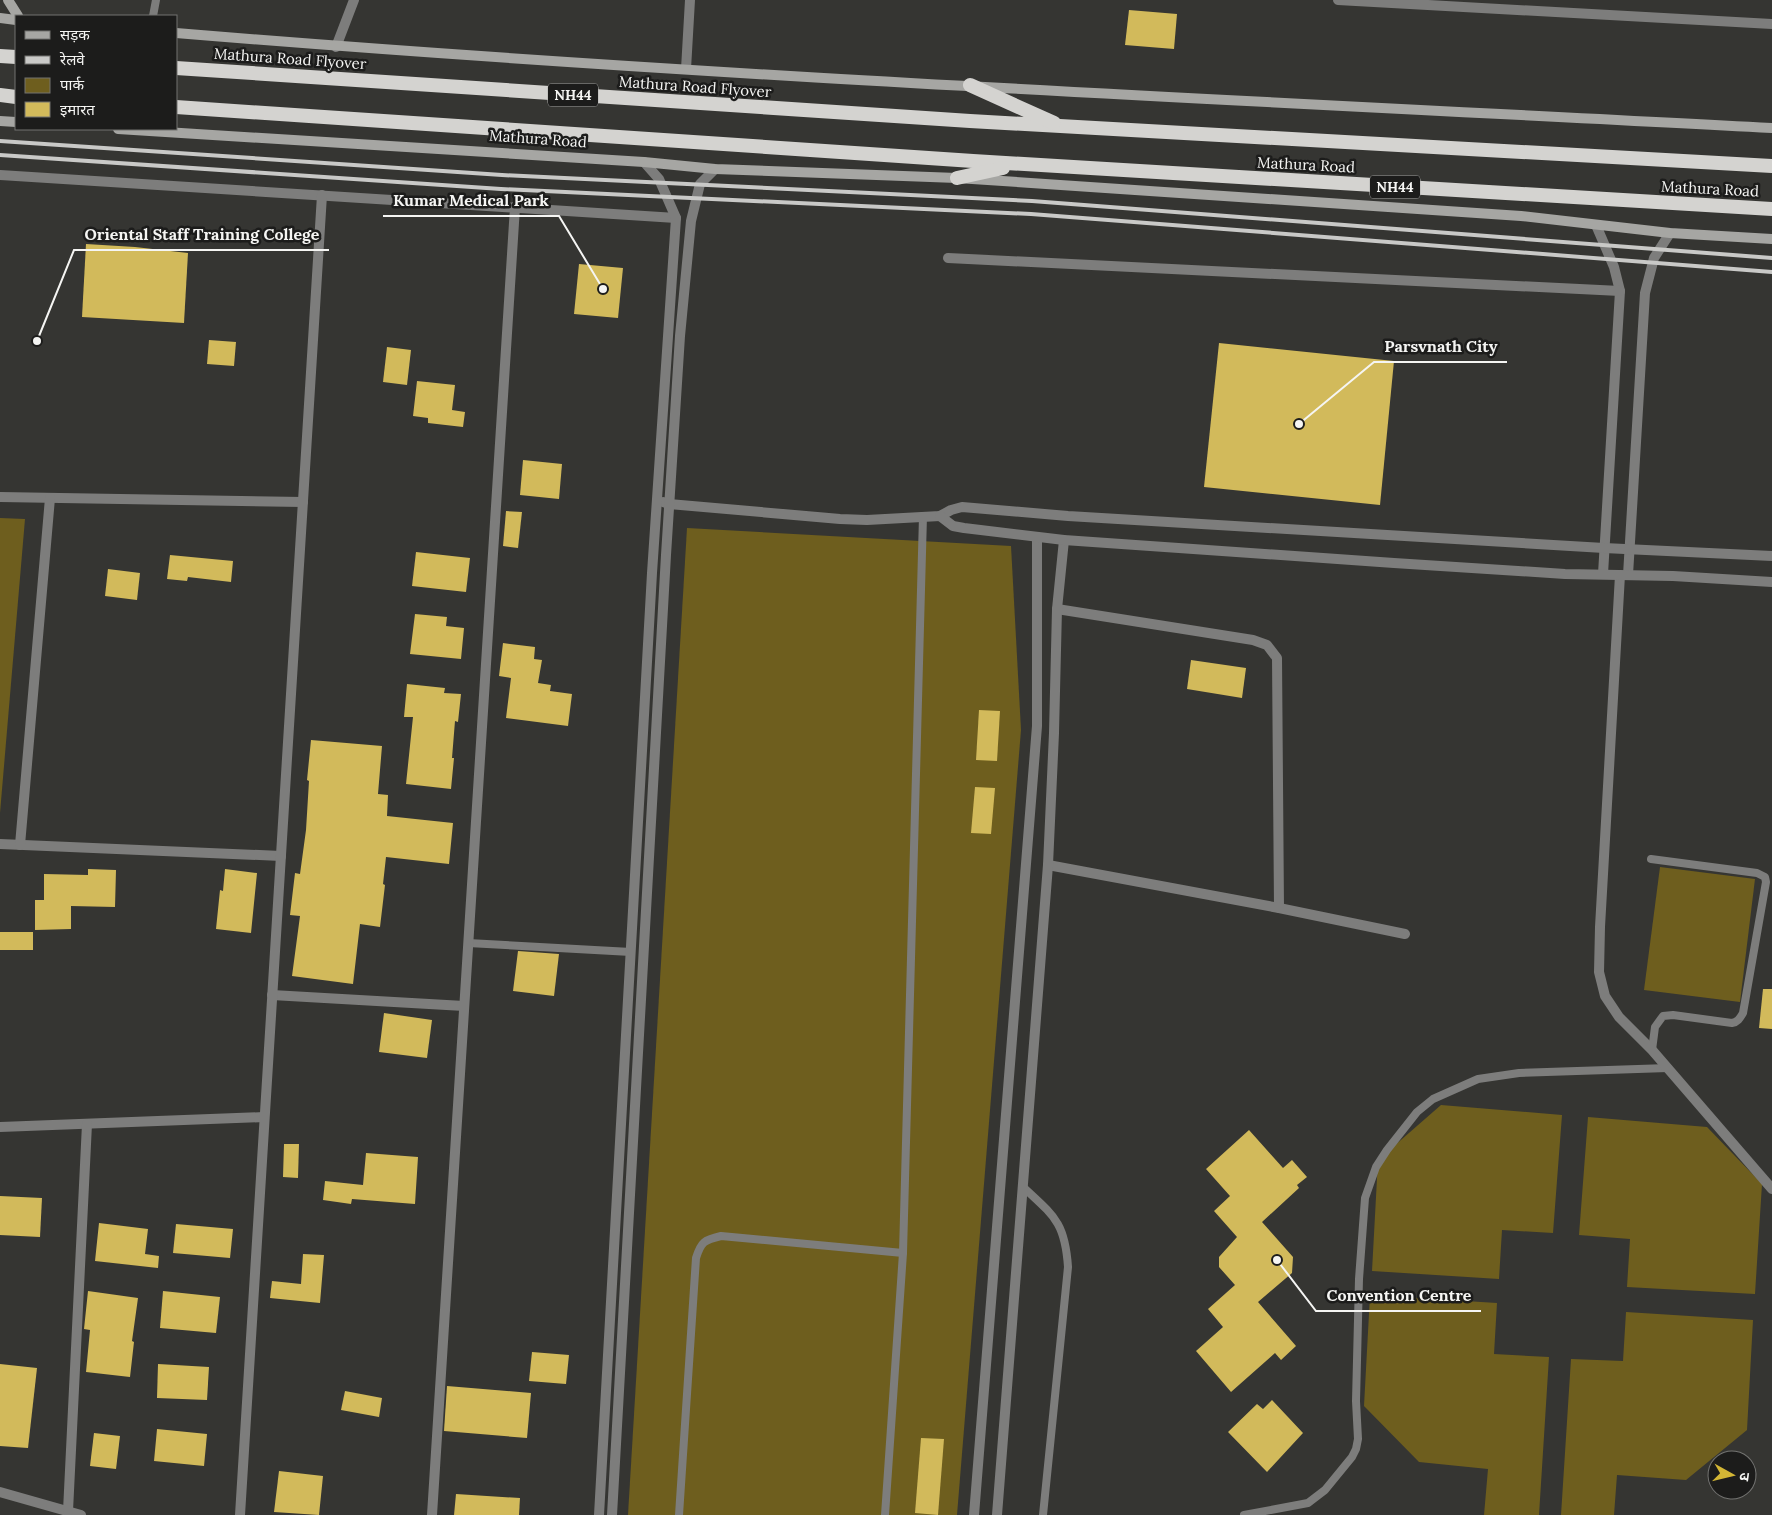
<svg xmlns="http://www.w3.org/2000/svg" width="1772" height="1515" font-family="Lora,'Noto Sans Devanagari',serif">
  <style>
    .green { fill: #6e5e1e }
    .building { fill: #d2ba5b }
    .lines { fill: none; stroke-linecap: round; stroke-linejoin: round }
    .service { stroke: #7d7d7c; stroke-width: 8 }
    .minor { stroke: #7d7d7c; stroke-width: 10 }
    .tertiary { stroke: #7d7d7c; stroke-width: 10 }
    .secondary { stroke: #a6a6a3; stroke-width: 10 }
    .trunk { stroke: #d4d3d0; stroke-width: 14 }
    .rail { stroke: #c9c9c7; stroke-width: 4 }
    .labels { text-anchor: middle; stroke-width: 5; stroke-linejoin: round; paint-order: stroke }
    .shield { fill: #1c1c1b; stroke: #b4b4b2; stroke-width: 1 }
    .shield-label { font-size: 14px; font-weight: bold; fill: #f5f5f3 }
    .street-label { font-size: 15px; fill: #f5f5f3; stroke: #1c1c1b }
    .leader { fill: none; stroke: #f5f5f3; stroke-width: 2 }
    .callout-dot { fill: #f5f5f3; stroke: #1c1c1b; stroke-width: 2 }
    .callout-label { font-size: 16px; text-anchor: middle; font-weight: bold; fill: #f5f5f3; stroke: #1c1c1b; stroke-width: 5; stroke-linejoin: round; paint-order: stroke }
  </style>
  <rect width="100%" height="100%" fill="#353532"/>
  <g class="green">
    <polygon points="0,518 25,519 0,813"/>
    <polygon points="687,528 1011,546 1021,730 957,1515 628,1515"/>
    <polygon points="1660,867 1755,879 1740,1002 1644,990"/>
    <polygon points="1441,1105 1562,1115 1553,1233 1502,1230 1499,1279 1372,1271 1378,1160"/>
    <polygon points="1588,1117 1707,1127 1762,1184 1755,1294 1627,1287 1630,1239 1579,1235"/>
    <polygon points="1370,1295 1497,1303 1494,1354 1549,1357 1539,1515 1484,1515 1488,1469 1419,1462 1364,1406"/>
    <polygon points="1626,1312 1753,1320 1747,1430 1686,1480 1617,1475 1614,1515 1561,1515 1571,1359 1623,1361"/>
  </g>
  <g class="building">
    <polygon points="1129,10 1177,14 1174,49 1125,45"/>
    <polygon points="86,244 135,247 188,253 184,323 82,317"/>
    <polygon points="579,264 623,268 618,318 574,314"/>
    <polygon points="209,340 236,342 234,366 207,364"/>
    <polygon points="1219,343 1394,361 1380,505 1204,487"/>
    <polygon points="387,347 411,350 407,385 383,382"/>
    <polygon points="417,381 455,385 452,410 465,412 463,427 428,423 428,418 413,416"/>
    <polygon points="523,460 562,464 559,499 520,495"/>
    <polygon points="506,511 522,512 518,548 503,546"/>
    <polygon points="416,552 470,558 466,592 412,586"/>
    <polygon points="170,555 233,561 231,582 188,577 187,581 167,579"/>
    <polygon points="108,569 140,573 137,600 105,596"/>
    <polygon points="415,614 447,617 446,626 464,628 461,659 410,654"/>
    <polygon points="503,643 535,647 534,659 542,660 538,683 551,685 550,691 572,694 568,726 506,718 511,678 499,676"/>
    <polygon points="1191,660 1246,668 1242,698 1187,689"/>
    <polygon points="407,684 445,688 444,693 461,694 458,722 455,721 452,758 454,758 451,789 406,784 413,717 404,717"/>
    <polygon points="979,710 1000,711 997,761 976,760"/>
    <polygon points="311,740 382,746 378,794 388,795 387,816 453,823 449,864 386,857 383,884 385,885 380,927 360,924 353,984 292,976 300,916 290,915 295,873 300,874 306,830 309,781 307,780"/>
    <polygon points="975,787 995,788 991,834 971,833"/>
    <polygon points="88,869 116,870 115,907 71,906 71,929 35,930 35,900 44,900 44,874 88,875"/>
    <polygon points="225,869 257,873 251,933 216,929 220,890 223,891"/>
    <rect x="0" y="932" width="33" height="18"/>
    <polygon points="518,951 559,954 554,996 513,991"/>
    <polygon points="1763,989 1772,989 1772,1029 1759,1028"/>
    <polygon points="384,1013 432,1020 427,1058 379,1052"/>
    <polygon points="1249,1130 1283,1168 1292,1160 1307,1177 1297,1185 1299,1188 1262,1222 1293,1257 1292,1273 1258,1302 1296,1346 1281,1360 1275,1353 1231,1392 1196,1351 1223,1327 1208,1309 1235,1285 1219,1267 1219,1257 1237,1237 1214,1211 1230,1196 1206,1169"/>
    <polygon points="284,1144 299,1144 298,1178 283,1177"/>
    <polygon points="366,1153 418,1157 415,1204 352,1199 351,1204 323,1200 325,1181 363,1185"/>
    <polygon points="0,1196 42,1198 40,1237 0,1235"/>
    <polygon points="99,1223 148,1229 145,1254 159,1256 158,1268 95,1261"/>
    <polygon points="176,1224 233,1229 230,1258 173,1253"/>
    <polygon points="303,1254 324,1255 320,1303 270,1298 272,1281 301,1284"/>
    <polygon points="88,1291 138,1298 132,1341 134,1342 130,1377 86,1372 90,1330 84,1329"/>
    <polygon points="163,1291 220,1297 216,1333 160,1328"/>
    <polygon points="532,1352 569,1355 566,1384 529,1381"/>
    <polygon points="0,1364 37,1368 28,1448 0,1446"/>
    <polygon points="158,1364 209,1367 207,1400 157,1398"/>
    <polygon points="447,1386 531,1393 527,1438 444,1431"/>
    <polygon points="345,1391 382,1398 379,1417 341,1410"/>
    <polygon points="1272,1400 1303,1433 1267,1472 1228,1432 1257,1404 1263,1409"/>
    <polygon points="157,1429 207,1434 204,1466 154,1461"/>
    <polygon points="94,1433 120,1436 116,1469 90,1466"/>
    <polygon points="921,1438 944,1439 938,1515 915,1513"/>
    <polygon points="279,1471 323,1476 319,1515 274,1512"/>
    <polygon points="456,1494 520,1498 519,1515 454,1515"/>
  </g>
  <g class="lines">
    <g class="service">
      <polyline points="153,16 156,0"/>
      <path d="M1651,859L1757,873L1765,877L1766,882L1743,1013C1740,1018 1738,1022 1732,1023L1673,1015L1663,1016L1655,1027L1652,1050"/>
      <polyline points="468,943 631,952"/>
      <path d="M1023,1187C1054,1216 1065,1222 1068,1267L1043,1515"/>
      <path d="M679,1515L696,1258C701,1242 704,1240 721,1236L903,1253"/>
      <polyline points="885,1515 903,1253 923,516"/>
      <polyline points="1244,1515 1308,1503 1325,1490 1352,1457 1356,1449 1358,1439 1356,1401 1359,1279 1365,1198 1376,1167 1387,1150 1417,1112 1433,1099 1478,1079 1519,1073 1668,1068"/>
    </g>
    <g class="minor">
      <polyline points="1338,0 1772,24"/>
      <polyline points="336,47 354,0"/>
      <polyline points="686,69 690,0"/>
      <polyline points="0,175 676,218"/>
      <polyline points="1596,225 1614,267 1620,291 1603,574"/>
      <polyline points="948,258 1620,291"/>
      <polyline points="0,497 303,502"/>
      <polyline points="1620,575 1600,927 1599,972 1605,996 1619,1017 1652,1050 1772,1189"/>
      <polyline points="1628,575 1645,293 1654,258 1670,233"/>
      <polyline points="1057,609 1253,640 1267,645 1277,658 1279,908"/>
      <polyline points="0,844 281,856"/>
      <polyline points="20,845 50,498"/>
      <polyline points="1048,865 1279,908 1405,934"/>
      <polyline points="272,995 464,1006"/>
      <polyline points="0,1127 264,1117"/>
      <polyline points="0,1492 81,1515"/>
      <polyline points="68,1511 87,1124"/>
      <polyline points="240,1515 322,195"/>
      <polyline points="432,1515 515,207"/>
      <polyline points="974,1515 1037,726 1037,537"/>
      <polyline points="997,1515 1048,865 1054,733 1057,609 1064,540"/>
    </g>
    <g class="tertiary">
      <polyline points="663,502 669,504 840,519 867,520 940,516 951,510 962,507 1068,516 1604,548 1772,556"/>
      <polyline points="940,516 953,526 964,528 1064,540 1394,563 1565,574 1673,576 1772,582"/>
      <polyline points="599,1515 652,573 676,218 659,179 644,162"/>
      <polyline points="612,1515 666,555 680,336 691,221 700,184 715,169"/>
    </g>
    <g class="secondary">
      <polyline points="8,0 18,16"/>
      <polyline points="0,18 16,20"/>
      <path d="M176,33C707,77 1240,100 1772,128"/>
      <polyline points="0,121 16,122"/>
      <polyline points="118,129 644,162 715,169 957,178 1521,216 1670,233 1772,239"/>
    </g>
    <g class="trunk">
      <polyline points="0,56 16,57"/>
      <polyline points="176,68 970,121 1772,166"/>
      <polyline points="970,85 1054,123"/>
      <polyline points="0,95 16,97"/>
      <polyline points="176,107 973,161 1772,209"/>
      <polyline points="957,178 1003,168"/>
    </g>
    <g class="rail">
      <polyline points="0,141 502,175 1032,201 1772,258"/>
      <polyline points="0,155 501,189 1031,214 1772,272"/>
    </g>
  </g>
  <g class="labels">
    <g class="shield">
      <rect x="548" y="83.5" width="50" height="23" rx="4"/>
      <rect x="1370" y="175.5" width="50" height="23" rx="4"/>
    </g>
    <g class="shield-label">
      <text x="573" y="100">NH44</text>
      <text x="1395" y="192">NH44</text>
    </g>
    <g class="street-label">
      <text transform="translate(290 59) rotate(4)" y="5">Mathura Road Flyover</text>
      <text transform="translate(695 87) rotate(4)" y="5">Mathura Road Flyover</text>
      <text transform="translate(538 139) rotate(4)" y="5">Mathura Road</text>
      <text transform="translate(1306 165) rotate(3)" y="5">Mathura Road</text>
      <text transform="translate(1710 189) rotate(3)" y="5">Mathura Road</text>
    </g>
  </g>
  <path class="leader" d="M603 289L559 216H383M37 341L74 250H329M1299 424L1374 362H1507M1277 1260L1316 1311H1481"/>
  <g class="callout-dot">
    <circle cx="603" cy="289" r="5"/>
    <circle cx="37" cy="341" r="5"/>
    <circle cx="1299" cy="424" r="5"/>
    <circle cx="1277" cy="1260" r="5"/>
  </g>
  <g class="callout-label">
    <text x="471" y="206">Kumar Medical Park</text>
    <text x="202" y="240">Oriental Staff Training College</text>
    <text x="1441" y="352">Parsvnath City</text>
    <text x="1399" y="1301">Convention Centre</text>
  </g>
  <rect x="15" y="15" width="162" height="115" fill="#1c1c1b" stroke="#737371"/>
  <rect x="25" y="31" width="25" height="8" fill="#a6a6a3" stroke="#737371"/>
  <text x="60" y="40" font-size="15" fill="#f5f5f3">सड़क</text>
  <rect x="25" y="56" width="25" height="8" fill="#c9c9c7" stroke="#737371"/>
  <text x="60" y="65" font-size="15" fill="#f5f5f3">रेलवे</text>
  <rect x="25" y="78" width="25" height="15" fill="#6e5e1e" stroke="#737371"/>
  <text x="60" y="90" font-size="15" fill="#f5f5f3">पार्क</text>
  <rect x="25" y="102" width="25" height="15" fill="#d2ba5b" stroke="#737371"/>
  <text x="60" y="115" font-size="15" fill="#f5f5f3">इमारत</text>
  <g transform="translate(1732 1475) rotate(98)"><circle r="24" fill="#1c1c1b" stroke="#737371"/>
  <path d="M0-4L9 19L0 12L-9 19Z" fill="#d3b635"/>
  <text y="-8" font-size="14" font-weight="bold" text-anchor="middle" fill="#f5f5f3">उ</text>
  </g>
</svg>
